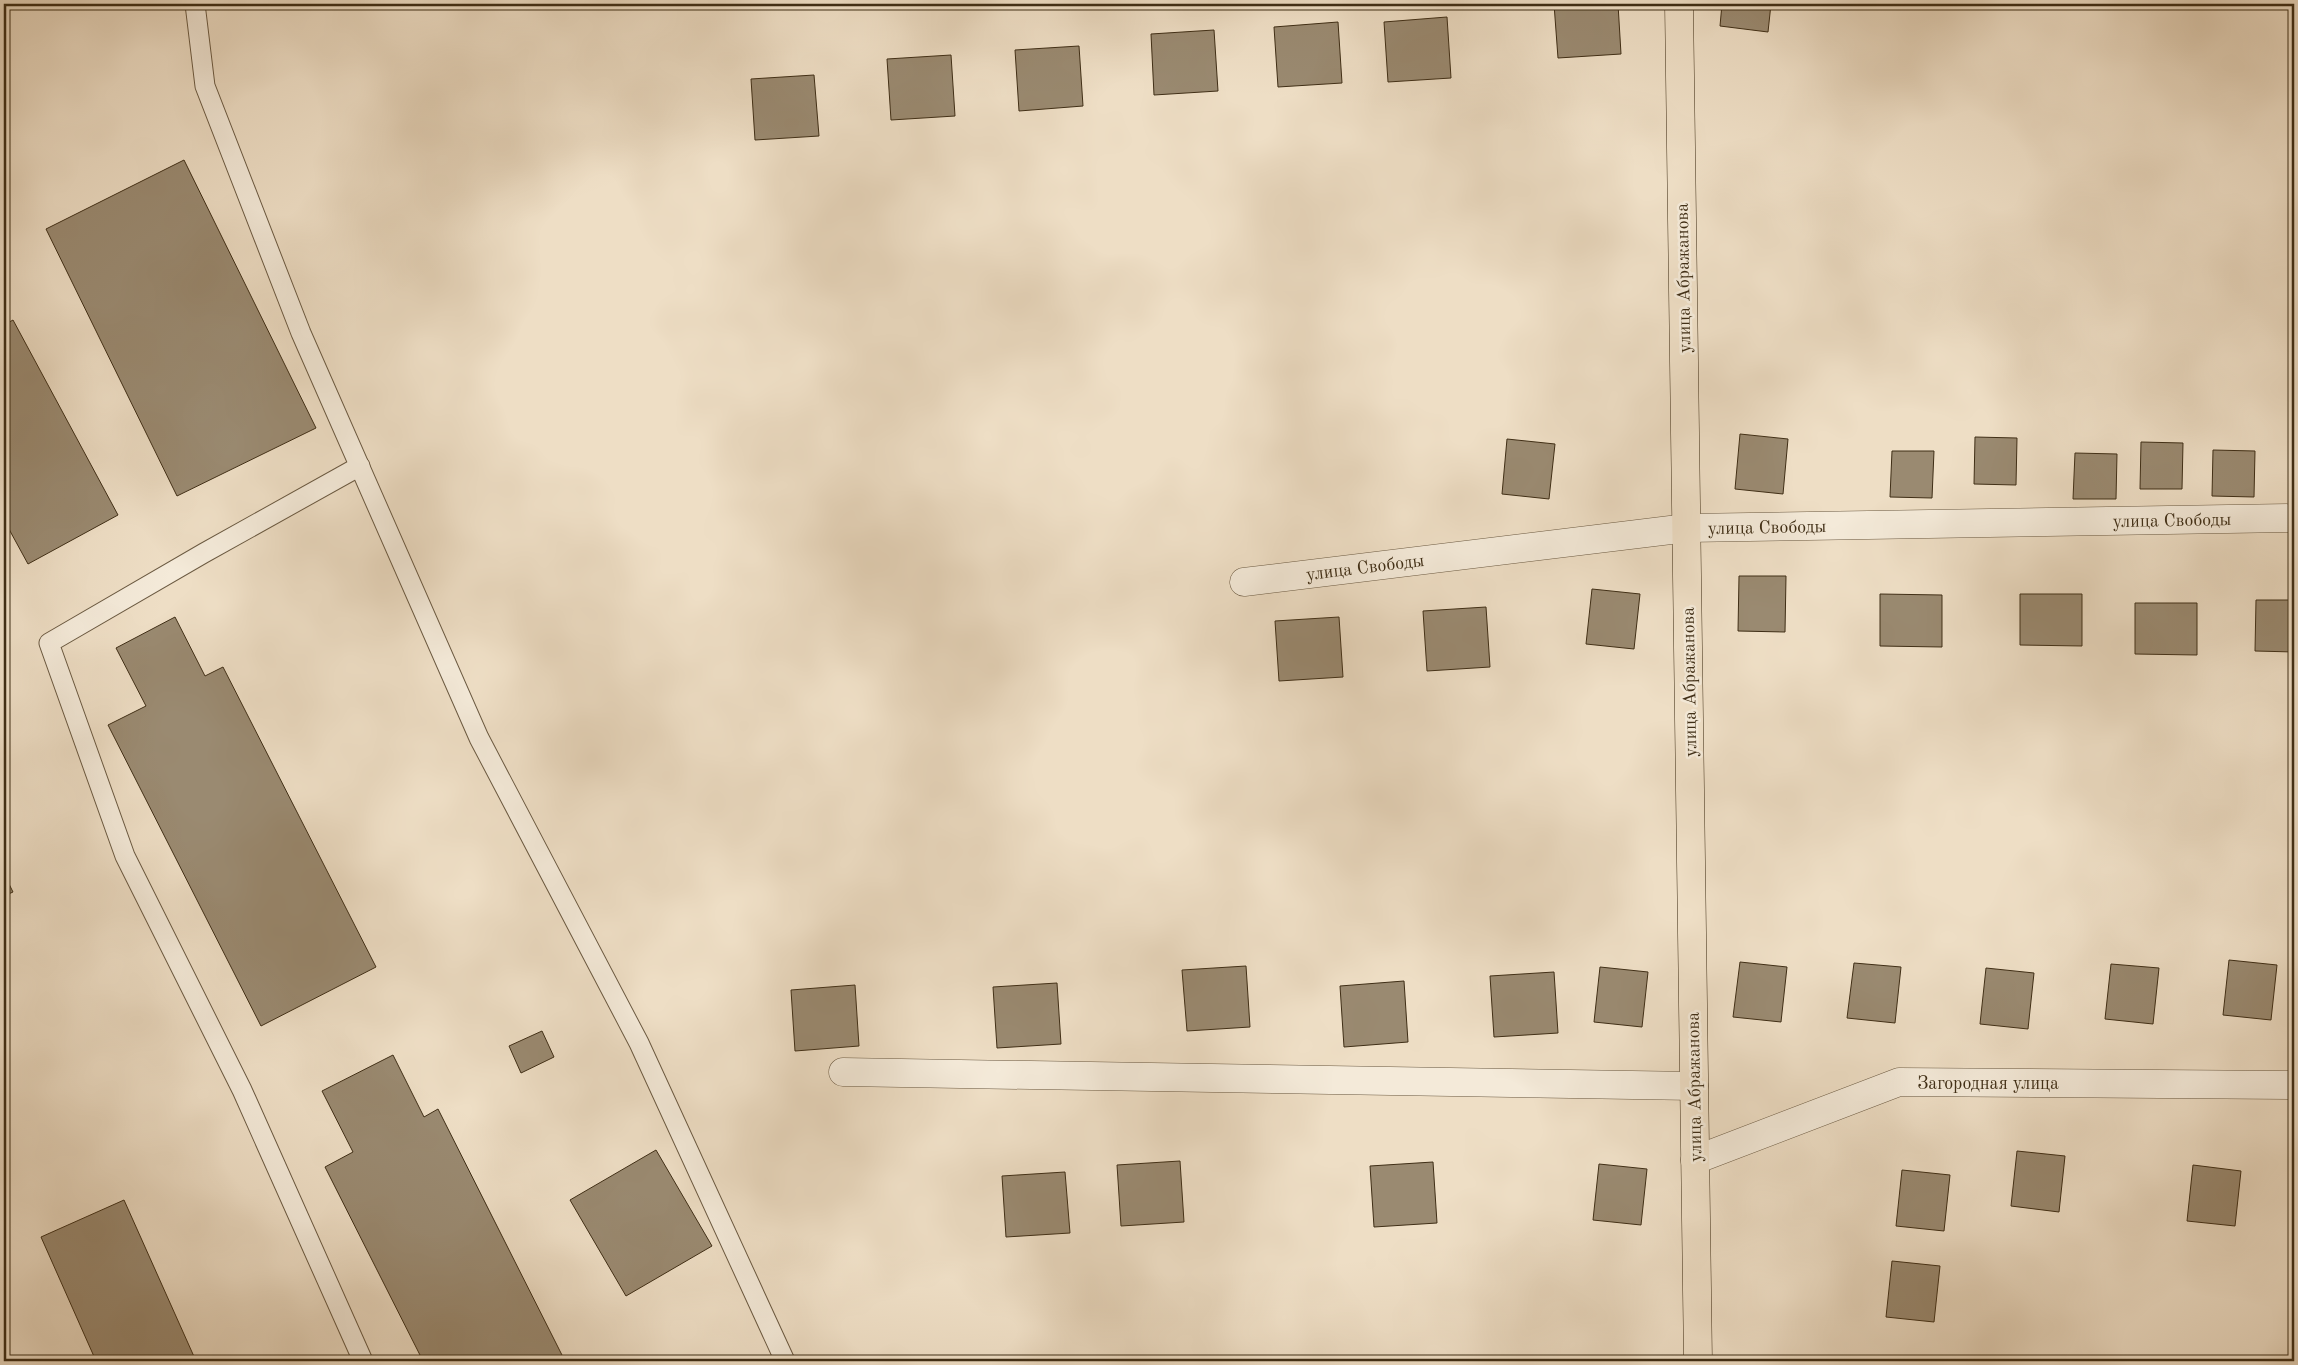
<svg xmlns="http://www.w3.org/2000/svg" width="2298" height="1365" font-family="'Old Standard TT',serif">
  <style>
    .building { fill: #9a8a71; stroke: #3f2e16 }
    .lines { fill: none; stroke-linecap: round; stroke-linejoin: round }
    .lane-casing { stroke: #6b5a42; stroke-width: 21 }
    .street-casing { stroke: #6b5a42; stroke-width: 29 }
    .primary-casing { stroke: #3f2e16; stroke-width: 29 }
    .lane { stroke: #f4ead9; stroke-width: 19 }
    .street { stroke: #f4ead9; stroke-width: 28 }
    .primary { stroke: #eedec5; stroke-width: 28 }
    .labels { text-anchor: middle; stroke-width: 5; stroke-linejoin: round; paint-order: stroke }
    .street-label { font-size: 18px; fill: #3f2e16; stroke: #f4ead9 }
  </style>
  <rect width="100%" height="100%" fill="#eedec5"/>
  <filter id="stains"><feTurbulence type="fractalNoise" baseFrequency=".004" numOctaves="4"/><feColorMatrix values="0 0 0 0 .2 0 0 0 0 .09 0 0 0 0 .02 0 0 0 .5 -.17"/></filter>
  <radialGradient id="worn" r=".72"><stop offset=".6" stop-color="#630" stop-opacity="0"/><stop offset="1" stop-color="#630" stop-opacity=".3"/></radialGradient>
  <g class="building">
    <polygon points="1554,4 1618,4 1621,54 1558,58"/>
    <polygon points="1722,4 1771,4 1768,32 1720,26"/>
    <polygon points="1447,17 1451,78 1388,82 1384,22"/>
    <polygon points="1338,22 1342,83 1278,87 1274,27"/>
    <polygon points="1214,30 1218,91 1154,95 1151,34"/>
    <polygon points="1079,46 1083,106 1019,111 1015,50"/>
    <polygon points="951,55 955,116 891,120 887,59"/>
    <polygon points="814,75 819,136 755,140 751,79"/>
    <polygon points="184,160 316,428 177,496 46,229"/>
    <polygon points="13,320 118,515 28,564 4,520 4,325"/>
    <polygon points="1740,434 1788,439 1783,494 1735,489"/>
    <polygon points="1975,437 2017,438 2016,485 1974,484"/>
    <polygon points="1507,439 1555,444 1549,499 1502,494"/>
    <polygon points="2141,442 2183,443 2182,489 2140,489"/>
    <polygon points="2213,450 2255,451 2254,497 2212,496"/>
    <polygon points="1892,451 1934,451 1932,498 1890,497"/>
    <polygon points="2075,453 2117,454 2116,499 2073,499"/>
    <polygon points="1739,576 1786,576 1785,632 1738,631"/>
    <polygon points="1592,589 1640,594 1634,649 1586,644"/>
    <polygon points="1880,594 1942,595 1942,647 1880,646"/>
    <polygon points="2020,594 2082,594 2082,646 2020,645"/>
    <polygon points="2256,600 2294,600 2294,652 2255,651"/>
    <polygon points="2135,603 2197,603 2197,655 2135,654"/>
    <polygon points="1486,607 1490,667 1427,671 1423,611"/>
    <polygon points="175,617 205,676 223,667 376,967 261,1026 108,725 146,706 116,648"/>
    <polygon points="1339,617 1343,677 1279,681 1275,621"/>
    <polygon points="4,874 13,892 4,896"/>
    <polygon points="2229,960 2277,965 2271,1020 2223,1015"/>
    <polygon points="1740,962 1787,967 1781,1022 1733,1017"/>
    <polygon points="1854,963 1901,967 1895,1023 1847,1018"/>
    <polygon points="2111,964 2159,968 2153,1024 2105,1019"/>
    <polygon points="1246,966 1250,1027 1187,1031 1182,970"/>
    <polygon points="1600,967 1648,972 1642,1027 1594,1022"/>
    <polygon points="1986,968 2034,973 2028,1029 1980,1024"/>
    <polygon points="1554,972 1558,1033 1494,1037 1490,976"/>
    <polygon points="2294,975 2294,1020 2290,1019"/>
    <polygon points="1404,981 1408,1042 1344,1047 1340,986"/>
    <polygon points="1057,983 1061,1044 997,1048 993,987"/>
    <polygon points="855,985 859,1046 795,1051 791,990"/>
    <polygon points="542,1031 554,1057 521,1073 509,1046"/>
    <polygon points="393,1055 424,1117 438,1109 565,1361 423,1361 325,1167 353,1152 322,1091"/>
    <polygon points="656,1150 712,1246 626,1296 570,1200"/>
    <polygon points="2017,1151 2065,1156 2059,1212 2011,1206"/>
    <polygon points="1180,1161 1184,1222 1121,1226 1117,1165"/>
    <polygon points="1433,1162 1437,1223 1374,1227 1370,1166"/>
    <polygon points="1599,1164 1647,1169 1641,1225 1593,1220"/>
    <polygon points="2193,1165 2241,1171 2235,1226 2187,1221"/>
    <polygon points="1902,1170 1950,1175 1944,1231 1896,1226"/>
    <polygon points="1065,1172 1070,1233 1006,1237 1002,1176"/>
    <polygon points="124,1200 196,1361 96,1361 41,1237"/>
    <polygon points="1892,1261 1940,1266 1934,1322 1886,1317"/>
  </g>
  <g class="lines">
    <g class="lane-casing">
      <g id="lane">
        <polyline points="195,4 205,86 301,333 479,738 639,1043 785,1361"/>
        <polyline points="360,466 204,553 49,643 125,856 242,1090 363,1361"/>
      </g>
    </g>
    <g class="street-casing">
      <g id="street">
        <polyline points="1244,582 1687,528 2294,518"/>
        <polyline points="843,1072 1694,1086"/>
        <polyline points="1695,1160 1899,1082 2294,1085"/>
      </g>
    </g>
    <g class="primary-casing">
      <polyline id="primary" points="1679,4 1698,1361"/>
    </g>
    <use href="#lane" class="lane"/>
    <use href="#street" class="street"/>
    <use href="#primary" class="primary"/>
  </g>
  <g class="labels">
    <g class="street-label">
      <text transform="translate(1683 278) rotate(-91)" y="6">улица Абражанова</text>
      <text transform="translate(2172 520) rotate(-1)" y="6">улица Свободы</text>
      <text transform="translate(1767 527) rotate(-1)" y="6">улица Свободы</text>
      <text transform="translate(1365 567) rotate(-7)" y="6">улица Свободы</text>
      <text transform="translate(1689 682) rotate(-91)" y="6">улица Абражанова</text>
      <text x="1988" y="1089">Загородная улица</text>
      <text transform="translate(1694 1087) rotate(-91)" y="6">улица Абражанова</text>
    </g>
  </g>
  <rect width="2298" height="1365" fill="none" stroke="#eedec5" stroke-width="20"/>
  <rect x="5" y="5" width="2288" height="1355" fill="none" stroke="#3f2e16" stroke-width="2.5"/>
  <rect x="10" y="10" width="2278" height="1345" fill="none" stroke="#3f2e16"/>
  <rect width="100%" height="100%" filter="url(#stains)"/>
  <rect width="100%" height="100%" fill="url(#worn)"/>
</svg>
